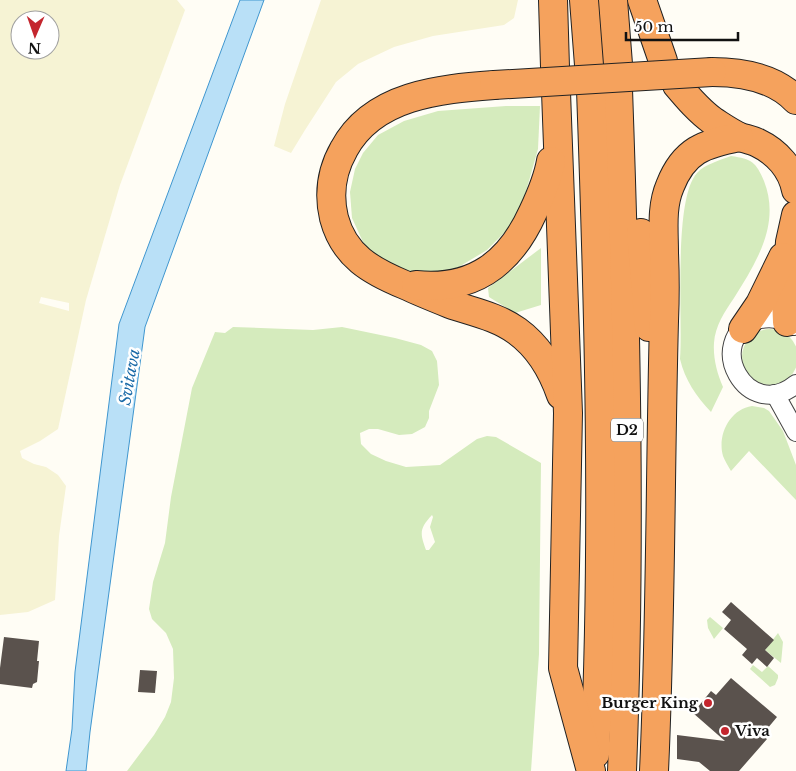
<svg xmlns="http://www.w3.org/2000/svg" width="796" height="771" font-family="'Libre Baskerville',serif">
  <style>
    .farmland { fill: #f6f3d4; fill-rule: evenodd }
    .green { fill: #d5ebbd; fill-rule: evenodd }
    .water { fill: #b9e0f7; stroke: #3f96cf }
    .building { fill: #5a524d }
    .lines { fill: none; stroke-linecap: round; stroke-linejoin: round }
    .minor-casing { stroke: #444; stroke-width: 20 }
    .motorway-casing { stroke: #222; stroke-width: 30 }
    .minor { stroke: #fff; stroke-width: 18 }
    .motorway { stroke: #f5a25d; stroke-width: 28 }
    .motorway-bridge-casing { stroke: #222; stroke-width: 30; stroke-linecap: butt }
    .motorway-bridge { stroke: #f5a25d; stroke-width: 28 }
    .poi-dot { fill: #c4262e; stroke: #fff; stroke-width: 2 }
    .labels { text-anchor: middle; stroke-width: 5; stroke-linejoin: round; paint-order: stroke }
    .shield { fill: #fff; stroke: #585858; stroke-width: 1 }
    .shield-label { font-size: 14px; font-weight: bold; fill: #111 }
    .poi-label { font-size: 15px; font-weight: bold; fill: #111; stroke: #fff; text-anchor: end }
    .water-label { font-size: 16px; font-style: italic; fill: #1768a6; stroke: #fff }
  </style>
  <rect width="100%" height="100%" fill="#fffdf5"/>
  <g class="farmland">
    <path d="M0,0H177L185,10L120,185L86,300L58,429L40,441L20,451L22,458L34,464L46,467L58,475L66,486L59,536L55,600L28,612L0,615ZM20,20H50V50H20ZM41,297L69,303V311L39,303Z"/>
    <polygon points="321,0 518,0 514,18 504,25 433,36 394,47 358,64 336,82 305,130 291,153 274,146 285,104"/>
  </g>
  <g class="green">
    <polygon points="506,106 540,106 538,149 523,202 508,229 487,250 452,271 418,276 396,271 375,256 363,242 352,218 350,192 355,169 363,153 378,135 404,121 438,111"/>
    <path d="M731,156C752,159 756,162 764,181C781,224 756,263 734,298C725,311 715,326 714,343C713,358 717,373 723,387L711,412C696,396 685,380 680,359C683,320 673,199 697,173C705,164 721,160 731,156Z"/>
    <polygon points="541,248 541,305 515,313 489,297 488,288"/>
    <path d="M233,327L313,330L342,327L395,338L421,345L432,351L437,361L439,385L429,411V418L425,427L412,434L399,435L378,429H369L360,433L361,444L371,454L386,461L406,467L440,465L477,439L487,436L496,437L541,463L539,654L531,771H127L154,735L165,717L171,702L174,678L173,649L166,633L152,619L149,609L153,582L165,543L171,497L192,388L215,332L225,333ZM432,515L433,517L430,527L435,542L429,550H426C420,533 419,529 432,515Z"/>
    <circle cx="770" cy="357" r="28"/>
    <path d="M752,406L764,408L769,411L783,431L796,465V500L749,451L731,471C728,466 725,461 723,456C717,435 730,409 752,406Z"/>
    <polygon points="710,617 723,628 714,639 708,628 707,620"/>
    <polygon points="778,633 783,642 781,663 765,650"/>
    <polygon points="753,665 762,672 768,666 778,675 778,678 775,685 770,687 750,669"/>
  </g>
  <polygon class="water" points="240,0 264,0 145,327 90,732 86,771 66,771 72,729 75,672 119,324"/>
  <g class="building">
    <polygon points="731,602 774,640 765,650 774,658 767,667 757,658 752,664 742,655 747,649 724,629 731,620 722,612"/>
    <polygon points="4,637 39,641 37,661 39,661 37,682 33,684 32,688 0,684 0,668"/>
    <polygon points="140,670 157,671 155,693 138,692"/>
    <polygon points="731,678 777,717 762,735 767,739 739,771 710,771 699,762 677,759 677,735 725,741 693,713 711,691 716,695"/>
  </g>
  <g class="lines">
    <g class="minor-casing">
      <g id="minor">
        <path d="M794,326C783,319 770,316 757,320C702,340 747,424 796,384"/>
        <polyline points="775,394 796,432"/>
      </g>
    </g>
    <g class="motorway-casing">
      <g id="motorway">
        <polyline points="553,0 555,67"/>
        <polyline points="584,0 589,65"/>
        <polyline points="613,0 618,64"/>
        <polyline points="642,0 663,61"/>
        <path d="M712,72C742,72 774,77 796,100"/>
        <path d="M494,85C440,89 373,95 344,149C332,170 328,193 334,218C344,256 371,271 405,285C420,292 435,298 450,304C473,312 496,316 517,331C539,347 552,369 561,395"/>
        <path d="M677,85C688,98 699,111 713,121C721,126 731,133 740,137C746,139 752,140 758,143C777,152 792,169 796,190"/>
        <path d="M618,89C626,316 631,543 622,771"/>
        <path d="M591,90C599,311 605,532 595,754"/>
        <polyline points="556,92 568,413 563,668 591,771"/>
        <polyline points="641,233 649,327"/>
        <path d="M416,285C474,291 510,263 533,212C541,195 548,179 551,161"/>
        <polyline points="787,322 786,295 790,242 796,215"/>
        <polyline points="743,329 760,304 783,257"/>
        <path d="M654,771C661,621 660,471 664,321C665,298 665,276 664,253C664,230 661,207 670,186C684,150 704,144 739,137"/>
      </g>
    </g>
    <use href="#minor" class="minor"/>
    <use href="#motorway" class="motorway"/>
    <g class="motorway-bridge-casing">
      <polyline id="motorway-bridge" points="494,85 712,72"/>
    </g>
    <use href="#motorway-bridge" class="motorway-bridge"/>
  </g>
  <g class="poi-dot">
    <circle cx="708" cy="703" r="5"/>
    <circle cx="725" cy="731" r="5"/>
  </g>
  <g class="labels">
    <rect class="shield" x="611" y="418.5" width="32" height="23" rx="4"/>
    <g class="shield-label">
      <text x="627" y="435">D2</text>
    </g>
    <g class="poi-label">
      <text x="698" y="708">Burger King</text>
      <text x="735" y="736" text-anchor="start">Viva</text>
    </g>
    <g class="water-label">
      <text transform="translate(129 377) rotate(-80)" y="6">Svitava</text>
    </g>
  </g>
  <g transform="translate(35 35) rotate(182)"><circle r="24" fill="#ffffff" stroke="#a0a0a0"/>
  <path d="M0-4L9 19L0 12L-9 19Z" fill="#c4262e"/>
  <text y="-8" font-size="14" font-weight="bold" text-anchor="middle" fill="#111111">N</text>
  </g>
  <path d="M626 32v8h112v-8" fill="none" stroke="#111111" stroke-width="2.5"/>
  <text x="634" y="32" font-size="15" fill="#111111" stroke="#ffffff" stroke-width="4" paint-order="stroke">50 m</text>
</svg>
